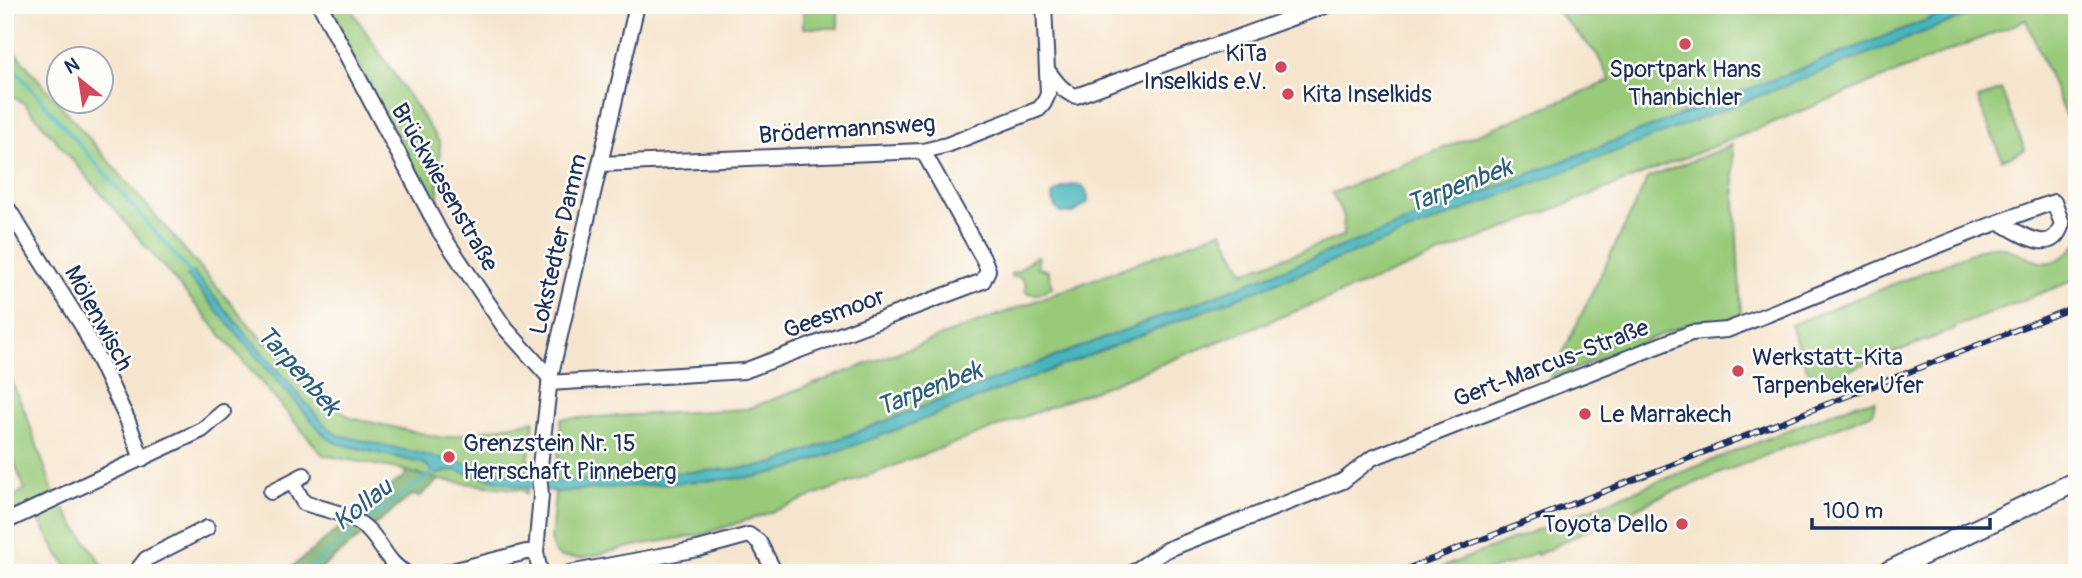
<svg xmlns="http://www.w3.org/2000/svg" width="2082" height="578" font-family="Pangolin,sans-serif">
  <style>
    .green { fill: #99ca7a; stroke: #5a7c6c; stroke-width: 2 }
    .forest { fill: #7aae6a; stroke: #4a6e64; stroke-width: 2 }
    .water { fill: #45b5bb; stroke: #30728c; stroke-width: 2 }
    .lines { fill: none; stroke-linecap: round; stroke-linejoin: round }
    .stream { stroke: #45b5bb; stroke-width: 3.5 }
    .street-casing { stroke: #3c4a6f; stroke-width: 18 }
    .secondary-casing { stroke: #3c4a6f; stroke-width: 23 }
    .street { stroke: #fff; stroke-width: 14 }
    .secondary { stroke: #fff; stroke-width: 19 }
    .rail-casing { stroke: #1b2f5e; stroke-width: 6 }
    .rail { stroke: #fdfcf7; stroke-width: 3.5; stroke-dasharray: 10; stroke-linecap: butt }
    .poi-dot { fill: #d1495b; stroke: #fdfcf7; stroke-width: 2.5 }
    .labels { text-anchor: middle; stroke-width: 5; stroke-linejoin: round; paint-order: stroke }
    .poi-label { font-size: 24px; fill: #1b2f5e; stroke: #fdfcf7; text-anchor: start }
    .street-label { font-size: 24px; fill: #1b2f5e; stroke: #fdfcf7 }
    .water-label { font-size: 26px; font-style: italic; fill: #2a5e7f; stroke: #fdfcf7 }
  </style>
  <rect width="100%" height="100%" fill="#fdfcf7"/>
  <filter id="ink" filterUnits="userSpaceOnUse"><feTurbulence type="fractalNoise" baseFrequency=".0143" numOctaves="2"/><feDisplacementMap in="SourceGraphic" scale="14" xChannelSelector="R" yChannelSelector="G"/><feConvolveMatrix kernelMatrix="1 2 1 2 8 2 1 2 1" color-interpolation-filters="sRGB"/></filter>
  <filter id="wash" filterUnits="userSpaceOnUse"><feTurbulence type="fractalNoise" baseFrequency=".00686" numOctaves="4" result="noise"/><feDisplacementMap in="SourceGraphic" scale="28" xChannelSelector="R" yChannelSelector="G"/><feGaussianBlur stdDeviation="1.57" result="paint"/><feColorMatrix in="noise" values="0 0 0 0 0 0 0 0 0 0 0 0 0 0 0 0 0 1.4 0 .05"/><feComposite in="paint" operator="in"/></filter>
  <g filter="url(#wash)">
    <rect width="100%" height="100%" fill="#f6e5ce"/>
    <g class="green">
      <polygon points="326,5 348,5 440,143 437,217"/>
      <polygon points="1551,5 1841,5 1847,10 1858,5 2077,5 2077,143 2026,20 1732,139 1098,389 763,515 700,535 639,545 583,558 561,557 554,552 551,542 561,419 747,409 1222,231 1244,272 1343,236 1344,217 1332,193 1610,81 1597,54"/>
      <rect x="803" y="7" width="35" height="21"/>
      <polygon points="5,11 13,50 265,343 278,337 341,411 351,418 443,438 534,421 527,470 529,472 527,494 522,490 439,480 403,470 323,455 25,104 5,91"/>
      <polygon points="2001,89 2025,150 2002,160 1978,99"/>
      <polygon points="1732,145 1741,314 1723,322 1693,322 1550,379 1648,178"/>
      <path d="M2077,243V279L1955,327V329L1813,384L1790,325L1989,246C2024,244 2043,286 2077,243Z"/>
      <polygon points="1036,256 1039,257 1037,267 1048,271 1053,287 1039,294 1027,293 1025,289 1026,284 1020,277 1011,277 1011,273 1018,271"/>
      <polygon points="5,367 26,414 54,494 5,517 5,503 25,489 5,440"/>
      <path d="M1875,401L1873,413L1657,498L1619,518L1617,515L1537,555L1536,552C1497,574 1471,573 1428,573L1854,404Z"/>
      <polygon points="61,505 108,573 72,573 56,551 37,516"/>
    </g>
    <polygon class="forest" points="403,470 439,480 419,497 412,495 315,573 285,573 355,515 364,503 404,477 406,473"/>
    <g class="water">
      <polygon points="1965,5 1994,5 896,430 789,469 755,477 557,492 523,487 454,470 436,475 425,464 336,443 325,436 187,276 193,272 324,424 338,435 516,475 558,482 756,467 775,463 1230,290"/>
      <polygon points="1072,185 1082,185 1088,195 1088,202 1074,213 1061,213 1055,207 1052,195 1064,187"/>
    </g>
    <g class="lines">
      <g class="stream">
        <polyline points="5,58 194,277"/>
        <polyline points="365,522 435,471"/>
        <polyline points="304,573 359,527"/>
      </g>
    </g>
  </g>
  <g filter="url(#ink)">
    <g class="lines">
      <g class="street-casing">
        <g id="street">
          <polyline points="320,5 440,232 505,328 550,378"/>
          <path d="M1048,71C1056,82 1063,92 1076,96L1327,5"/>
          <polyline points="600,164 923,151 947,145 1039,109 1044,103 1048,94 1044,5"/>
          <polyline points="5,204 83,327 127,419 142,459"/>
          <polyline points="549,383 744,371 983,281 988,270 985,262 923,151"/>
          <path d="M292,482L304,503C326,510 354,514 370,532C382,545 389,565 406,573"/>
          <polyline points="271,492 304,475"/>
          <polyline points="5,522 202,430 223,412"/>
          <polyline points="135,573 146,559 207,528"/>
          <polyline points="444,573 526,552 536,552"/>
          <polyline points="540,573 536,552 541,495 539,474 550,378 637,5"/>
          <polyline points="569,573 698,549 749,535 759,542 775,573"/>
          <path d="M1132,573L1166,550L1343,481L1372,458L1691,333L1727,330C1837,289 1943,240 2054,202L2062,224C2051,258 2020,233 1999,222"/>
        </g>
      </g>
      <g class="secondary-casing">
        <polyline id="secondary" points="1885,573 2077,481"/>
      </g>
      <use href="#street" class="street"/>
      <use href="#secondary" class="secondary"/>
      <g class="rail-casing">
        <polyline id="rail" points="1396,573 2077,306"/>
      </g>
      <use href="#rail" class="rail"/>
    </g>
  </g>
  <g class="poi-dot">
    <circle cx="1685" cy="44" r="7"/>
    <circle cx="1281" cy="67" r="7"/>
    <circle cx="1288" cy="94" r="7"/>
    <circle cx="1738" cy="371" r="7"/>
    <circle cx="1585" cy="414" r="7"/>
    <circle cx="449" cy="457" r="7"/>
    <circle cx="1682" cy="524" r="7"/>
  </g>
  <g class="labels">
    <g class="poi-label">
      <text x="1267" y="61" text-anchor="end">KiTa<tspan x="1267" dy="28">Inselkids e.V.</tspan></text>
      <text x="1685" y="77" text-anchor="middle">Sportpark Hans<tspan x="1685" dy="28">Thanbichler</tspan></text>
      <text x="1302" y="102">Kita Inselkids</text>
      <text x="1752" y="365">Werkstatt-Kita<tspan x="1752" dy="28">Tarpenbeker Ufer</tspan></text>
      <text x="1599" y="422">Le Marrakech</text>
      <text x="463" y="451">Grenzstein Nr. 15<tspan x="463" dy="28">Herrschaft Pinneberg</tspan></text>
      <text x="1668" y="532" text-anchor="end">Toyota Dello</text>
    </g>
    <g class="street-label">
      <text transform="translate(847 129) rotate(-4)" y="8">Brödermannsweg</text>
      <text transform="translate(445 187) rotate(60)" y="8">Brückwiesenstraße</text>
      <text transform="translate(558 244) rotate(-77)" y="8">Lokstedter Damm</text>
      <text transform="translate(834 313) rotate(-20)" y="8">Geesmoor</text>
      <text transform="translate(99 318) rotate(61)" y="8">Mölenwisch</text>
      <text transform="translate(1551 363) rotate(-21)" y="8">Gert-Marcus-Straße</text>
    </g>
    <g class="water-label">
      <text transform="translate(1459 185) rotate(-21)" y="9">Tarpenbek</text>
      <text transform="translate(299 370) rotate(48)" y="9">Tarpenbek</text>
      <text transform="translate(929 388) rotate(-21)" y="9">Tarpenbek</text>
      <text transform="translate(362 504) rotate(-38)" y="9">Kollau</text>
    </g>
  </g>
  <rect width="2082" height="578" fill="none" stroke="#fdfcf7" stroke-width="28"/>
  <g transform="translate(80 80) rotate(330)"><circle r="33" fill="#fdfcf7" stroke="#a3aaba" stroke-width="2"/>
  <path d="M0-5L12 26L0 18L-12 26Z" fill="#d1495b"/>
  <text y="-10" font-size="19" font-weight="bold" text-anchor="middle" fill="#1b2f5e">N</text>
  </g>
  <path d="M1812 518v10h178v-10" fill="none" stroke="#1b2f5e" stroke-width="3.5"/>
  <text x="1823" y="518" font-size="21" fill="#1b2f5e" stroke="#fdfcf7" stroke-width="5" paint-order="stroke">100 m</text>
</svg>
